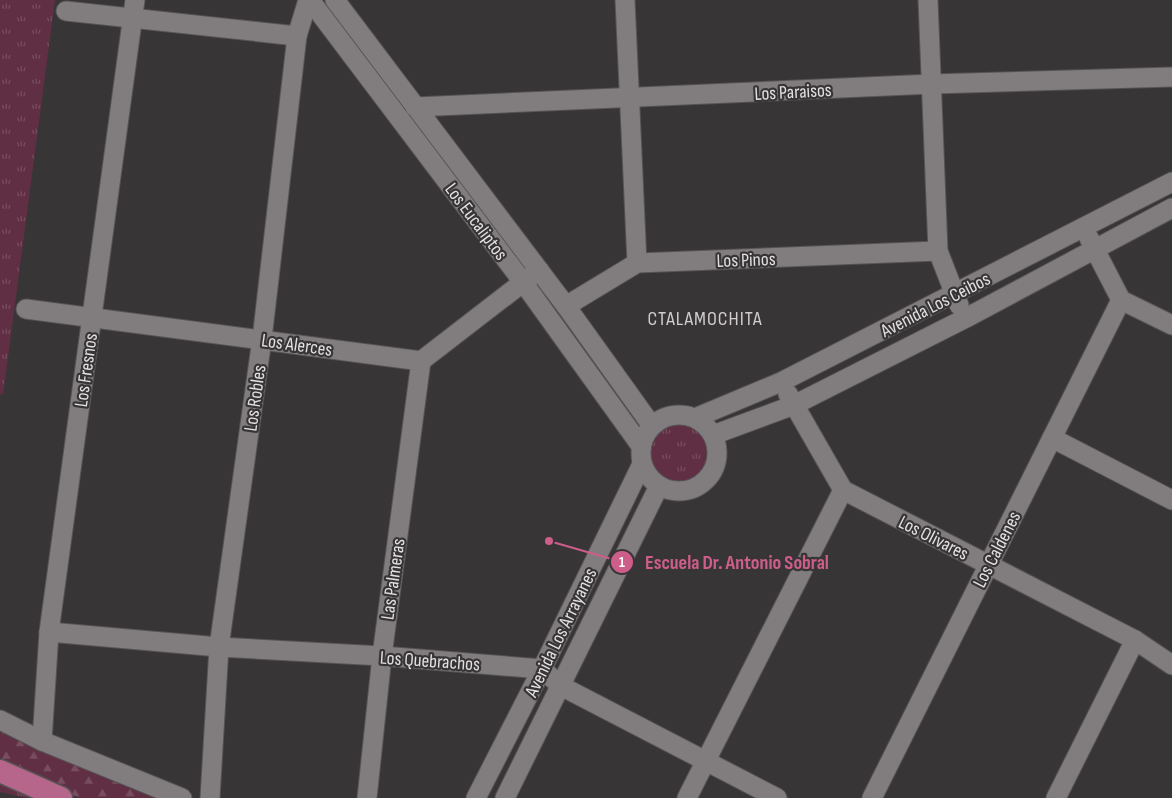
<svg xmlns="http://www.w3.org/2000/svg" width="1172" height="798" font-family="'Sofia Sans Condensed',sans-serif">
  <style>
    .grass { fill: url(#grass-tufts) }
    .forest { fill: url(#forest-firs) }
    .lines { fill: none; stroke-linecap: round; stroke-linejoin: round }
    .minor-casing { stroke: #565455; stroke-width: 21 }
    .major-casing { stroke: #565455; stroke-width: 25 }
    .minor { stroke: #817d7e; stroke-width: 19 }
    .major { stroke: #b6668a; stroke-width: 22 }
    .labels { text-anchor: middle; stroke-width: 4.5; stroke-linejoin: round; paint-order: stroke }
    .street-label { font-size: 19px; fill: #e2e0e1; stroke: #383536 }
    .neighbourhood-label { font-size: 20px; letter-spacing: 1px; fill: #d2ced0; stroke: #383536 }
    .leader { fill: none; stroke: #cd5e8a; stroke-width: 2 }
    .callout-dot { fill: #cd5e8a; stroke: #383536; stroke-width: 2 }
    .mark-label { font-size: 15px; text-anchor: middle; font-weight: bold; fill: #fff }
    .callout-label { font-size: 20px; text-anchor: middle; font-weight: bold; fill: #cd5e8a; stroke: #383536; stroke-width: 4.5; stroke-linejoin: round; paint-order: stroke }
  </style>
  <defs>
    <pattern id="grass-tufts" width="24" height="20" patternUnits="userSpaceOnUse" patternTransform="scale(1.25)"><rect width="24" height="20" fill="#612f44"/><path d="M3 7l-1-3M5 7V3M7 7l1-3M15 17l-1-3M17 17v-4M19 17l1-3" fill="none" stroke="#774d5f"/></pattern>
    <pattern id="forest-firs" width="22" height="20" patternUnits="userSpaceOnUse" patternTransform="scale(1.25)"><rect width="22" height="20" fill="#612f44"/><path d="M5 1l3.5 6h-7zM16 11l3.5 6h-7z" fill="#774d5f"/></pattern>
  </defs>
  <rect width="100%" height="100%" fill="#383536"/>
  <g class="grass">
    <polygon points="0,0 55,0 3,395 0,394"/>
    <circle cx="679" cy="453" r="38"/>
    <polygon points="0,781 36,798 27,798 0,792"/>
  </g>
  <polygon class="forest" points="0,727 56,757 154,798 79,798 0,762"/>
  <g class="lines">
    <g class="minor-casing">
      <g id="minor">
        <polyline points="310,0 523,282 641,446"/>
        <polyline points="335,0 566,306 652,426"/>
        <polyline points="625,0 637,263"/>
        <polyline points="928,0 938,251 959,305"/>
        <polyline points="66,11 297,36"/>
        <polyline points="415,107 932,84 1172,77"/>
        <polyline points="1089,238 1121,300 1172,325"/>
        <polyline points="566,306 637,263 938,251"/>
        <polyline points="26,309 421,361 539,270"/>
        <polyline points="788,394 843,490 1135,640 1172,665"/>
        <circle cx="679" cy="453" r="38"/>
        <polyline points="695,418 781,382 1172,182"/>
        <polyline points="713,435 794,405 966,318 1172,208"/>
        <polyline points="1052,438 1172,500"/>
        <polyline points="49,632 219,647 382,656 542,669 561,686 777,798"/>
        <polyline points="0,720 42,741 182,798"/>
        <polyline points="42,741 49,632 135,0"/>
        <polyline points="210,798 219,647 262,339 297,36 308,0"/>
        <polyline points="367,798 382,656 421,361"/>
        <polyline points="476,798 542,669 642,464"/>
        <polyline points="505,798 659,486"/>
        <polyline points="687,798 843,490"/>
        <polyline points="872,798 1121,300"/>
        <polyline points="1056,798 1135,640"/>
      </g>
    </g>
    <g class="major-casing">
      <polyline id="major" points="0,771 61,798"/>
    </g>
    <use href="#minor" class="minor"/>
    <use href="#major" class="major"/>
  </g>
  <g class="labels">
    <g class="street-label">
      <text transform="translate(793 91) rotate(-3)" y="7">Los Paraisos</text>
      <text transform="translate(477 221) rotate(53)" y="7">Los Eucaliptos</text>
      <text transform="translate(746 259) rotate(-2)" y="7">Los Pinos</text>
      <text transform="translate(935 304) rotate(-27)" y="7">Avenida Los Ceibos</text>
      <text transform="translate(297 344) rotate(8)" y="7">Los Alerces</text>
      <text transform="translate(85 370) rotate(-82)" y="7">Los Fresnos</text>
      <text transform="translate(254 398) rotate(-82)" y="7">Los Robles</text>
      <text transform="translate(934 537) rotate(27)" y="7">Los Olivares</text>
      <text transform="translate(996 549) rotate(-63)" y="7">Los Caldenes</text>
      <text transform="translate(392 579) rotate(-82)" y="7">Las Palmeras</text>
      <text transform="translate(560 632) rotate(-64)" y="7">Avenida Los Arrayanes</text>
      <text transform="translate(430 660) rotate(4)" y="7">Los Quebrachos</text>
    </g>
    <g class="neighbourhood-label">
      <text x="705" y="325">CTALAMOCHITA</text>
    </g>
  </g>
  <path class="leader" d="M549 541L622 562"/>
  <g class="callout-dot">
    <circle cx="549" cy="541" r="5"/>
    <circle cx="622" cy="562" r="12"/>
  </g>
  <g class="mark-label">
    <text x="622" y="567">1</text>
  </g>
  <g class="callout-label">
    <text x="737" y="569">Escuela Dr. Antonio Sobral</text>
  </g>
</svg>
